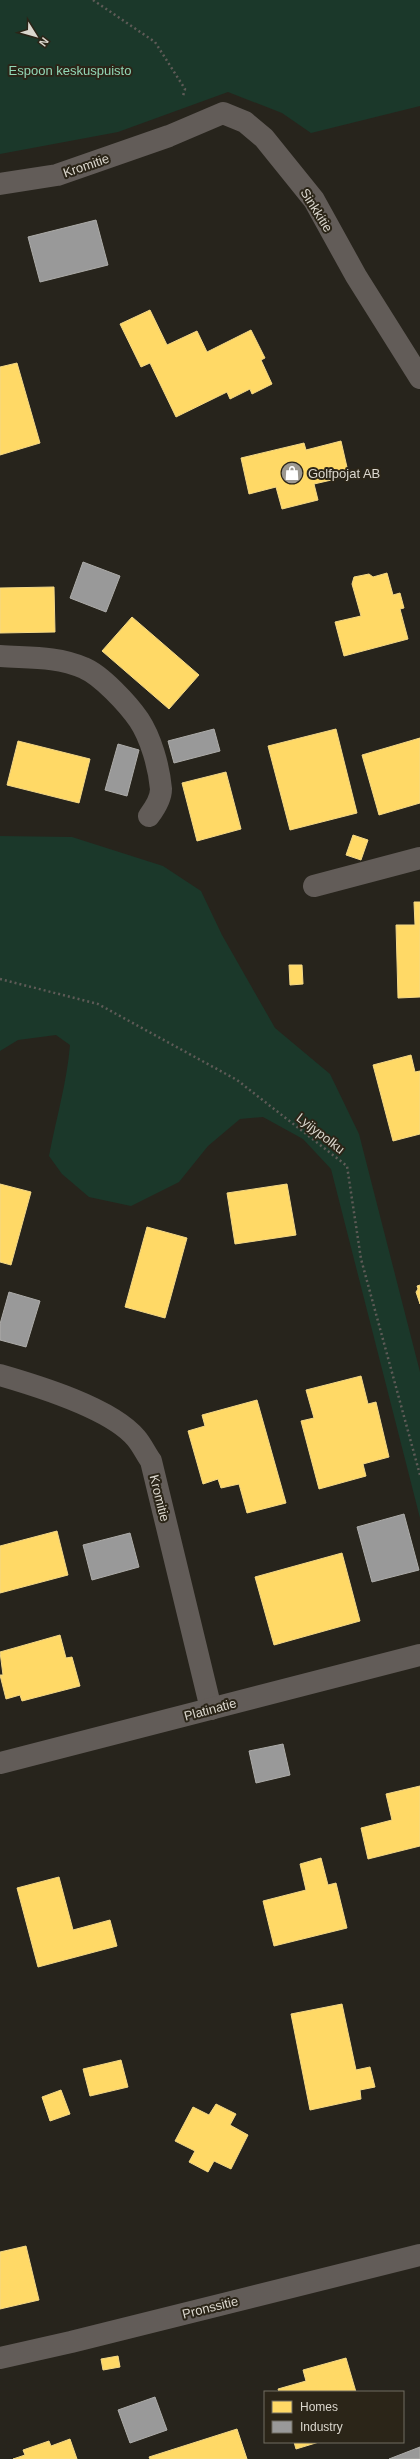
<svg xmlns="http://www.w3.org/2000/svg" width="420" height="2459" font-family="Arial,sans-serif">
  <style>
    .green { fill: #1b382a }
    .homes { fill: #ffd966; stroke: #f4d885 }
    .industry { fill: #999; stroke: #adaca9 }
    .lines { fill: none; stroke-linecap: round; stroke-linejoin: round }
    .path { stroke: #5e5b57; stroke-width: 2.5; stroke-dasharray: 2 3; stroke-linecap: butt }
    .minor { stroke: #625c58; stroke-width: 22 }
    .labels { text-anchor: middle; stroke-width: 4; stroke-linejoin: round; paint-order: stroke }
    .park-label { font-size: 13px; fill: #92d7b6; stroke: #2b2518 }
    .street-label { font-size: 13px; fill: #dbd7ce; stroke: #2b2518 }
    .poi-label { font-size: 13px; fill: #dbd7ce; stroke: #2b2518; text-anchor: start }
  </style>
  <rect width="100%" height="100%" fill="#27241c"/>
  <g class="green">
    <polygon points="0,0 420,0 420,106 311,133 282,113 228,92 118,132 0,154"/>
    <path d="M0,836L72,837L163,866L201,891L222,935L275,1028L330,1074L359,1134L420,1372V1518L331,1169L303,1139L263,1117L240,1119L208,1146L179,1182L131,1206L89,1197L62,1174L49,1156C56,1119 67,1082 70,1045L56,1035L18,1040L0,1051Z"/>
  </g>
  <g class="homes">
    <polygon points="150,310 167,345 197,331 207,352 251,330 265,358 261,360 272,384 252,394 250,389 230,399 227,392 176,417 150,363 141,367 120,324"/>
    <polygon points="17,363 40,443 0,455 0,367"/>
    <polygon points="341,441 349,476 314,484 318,500 282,509 276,487 249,494 241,458 304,443 306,450"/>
    <polygon points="387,573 393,595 400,593 404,608 400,609 408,639 344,656 335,622 361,616 352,584 354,577 369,574 373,577"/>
    <polygon points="54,587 55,632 0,633 0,588"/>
    <polygon points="132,617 199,675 169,709 102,651"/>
    <polygon points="336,729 357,813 290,830 268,746"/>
    <polygon points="420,738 420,803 379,815 362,755"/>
    <polygon points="18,741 90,759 79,803 7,785"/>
    <polygon points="226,772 241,829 197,841 182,783"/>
    <polygon points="353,835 368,840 361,860 346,855"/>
    <polygon points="414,902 420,902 420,997 398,998 396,925 415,925"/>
    <polygon points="289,965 302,965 303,984 290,985"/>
    <polygon points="411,1055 415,1072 420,1071 420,1134 393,1141 373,1065"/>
    <polygon points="0,1184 31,1192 11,1265 0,1262"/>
    <polygon points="287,1184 296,1235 235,1244 227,1193"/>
    <polygon points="147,1227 187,1238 165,1318 125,1307"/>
    <polygon points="420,1285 420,1304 416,1292 418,1289 417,1286"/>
    <polygon points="361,1376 368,1404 376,1402 389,1457 363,1464 366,1476 319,1489 301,1421 314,1418 306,1390"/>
    <polygon points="257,1400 286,1503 247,1513 239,1484 221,1488 218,1479 203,1484 188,1431 205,1426 202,1415"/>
    <polygon points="57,1531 68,1575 0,1593 0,1546"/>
    <polygon points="342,1553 360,1621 274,1645 255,1577"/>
    <polygon points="60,1635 66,1658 72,1657 80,1686 22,1701 20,1695 6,1699 0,1675 3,1675 0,1652"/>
    <polygon points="420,1786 420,1846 368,1859 361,1828 392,1820 386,1794"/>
    <polygon points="321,1858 328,1885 336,1883 347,1928 274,1946 263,1901 306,1890 300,1864"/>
    <polygon points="59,1877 73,1930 110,1920 117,1946 38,1967 17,1888"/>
    <polygon points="342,2004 356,2070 370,2067 375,2087 360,2090 361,2099 310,2110 291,2014"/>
    <polygon points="121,2060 128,2087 90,2096 83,2069"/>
    <polygon points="61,2090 70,2114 50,2121 42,2097"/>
    <polygon points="216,2104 236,2114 230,2125 248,2135 231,2169 214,2161 208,2172 189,2162 195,2151 175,2141 193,2107 209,2115"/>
    <polygon points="26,2246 39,2300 0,2309 0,2252"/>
    <polygon points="118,2356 120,2367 103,2370 101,2359"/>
    <polygon points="346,2358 356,2392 279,2392 278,2389 306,2381 303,2370"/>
    <polygon points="237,2429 247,2459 150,2459 149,2457"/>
    <polygon points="70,2439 77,2459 13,2459 25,2455 23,2450 49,2441 51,2446"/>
    <polygon points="294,2442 319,2442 296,2449"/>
  </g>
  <g class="industry">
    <polygon points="96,220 108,265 40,282 28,237"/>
    <polygon points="83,562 120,576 106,612 70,598"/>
    <polygon points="214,729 220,751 174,763 168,741"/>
    <polygon points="118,744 139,750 127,796 105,790"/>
    <polygon points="9,1292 40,1301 26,1347 0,1340 0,1324"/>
    <polygon points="404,1514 419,1570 372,1582 357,1527"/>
    <polygon points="130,1533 139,1567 92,1580 83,1545"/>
    <polygon points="283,1744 290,1775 256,1783 249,1751"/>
    <polygon points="155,2397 167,2430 130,2443 118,2410"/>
    <polygon points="420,2447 420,2459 389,2459"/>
  </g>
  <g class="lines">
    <g class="path">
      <polyline points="93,0 155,42 185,89 183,96"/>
      <polyline points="0,979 98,1004 237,1080 347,1166 361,1259 420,1475"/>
    </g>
    <g class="minor">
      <polyline points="0,184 57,175 169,136 223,113 245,122 264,138 314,200 356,276 420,378"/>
      <path d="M0,656C29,658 57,656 84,668C101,675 128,704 139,720C151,738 159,767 161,789C161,799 155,808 149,816"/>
      <polyline points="314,886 420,858"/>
      <path d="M0,1375C38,1386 111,1408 136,1438C142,1445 146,1454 151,1461L211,1709"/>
      <polyline points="0,1763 420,1655"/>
      <polyline points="0,2358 71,2342 420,2255"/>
    </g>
  </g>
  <defs>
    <g id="shop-disc" transform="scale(1.15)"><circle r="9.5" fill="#9c9890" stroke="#2b2518"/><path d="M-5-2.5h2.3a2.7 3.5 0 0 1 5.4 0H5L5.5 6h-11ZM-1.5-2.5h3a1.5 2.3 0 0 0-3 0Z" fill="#fff"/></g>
  </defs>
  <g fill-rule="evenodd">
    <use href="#shop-disc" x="292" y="473"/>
  </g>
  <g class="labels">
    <g class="park-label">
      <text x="70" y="75">Espoon keskuspuisto</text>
    </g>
    <g class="street-label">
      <text transform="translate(86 165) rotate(-19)" y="5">Kromitie</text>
      <text transform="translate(317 210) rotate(58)" y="5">Sinkkitie</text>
      <text transform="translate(321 1133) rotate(38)" y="5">Lyijypolku</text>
      <text transform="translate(160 1498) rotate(76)" y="5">Kromitie</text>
      <text transform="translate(210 1709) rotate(-15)" y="5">Platinatie</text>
      <text transform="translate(210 2307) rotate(-14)" y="5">Pronssitie</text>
    </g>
    <g class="poi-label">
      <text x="308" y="478">Golfpojat AB</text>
    </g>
  </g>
  <rect x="264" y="2391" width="140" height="52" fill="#2b2518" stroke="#716c61"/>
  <rect x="272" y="2401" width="20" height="12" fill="#ffd966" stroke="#716c61"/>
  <text x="300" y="2411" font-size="12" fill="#dbd7ce">Homes</text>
  <rect x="272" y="2421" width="20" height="12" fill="#999999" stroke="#716c61"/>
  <text x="300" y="2431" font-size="12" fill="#dbd7ce">Industry</text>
  <g transform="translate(36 36) rotate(127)" stroke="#2b2518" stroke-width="3" paint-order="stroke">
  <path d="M0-3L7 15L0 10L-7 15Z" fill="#dbd7ce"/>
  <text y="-6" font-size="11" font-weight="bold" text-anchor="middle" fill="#dbd7ce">N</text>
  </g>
</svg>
